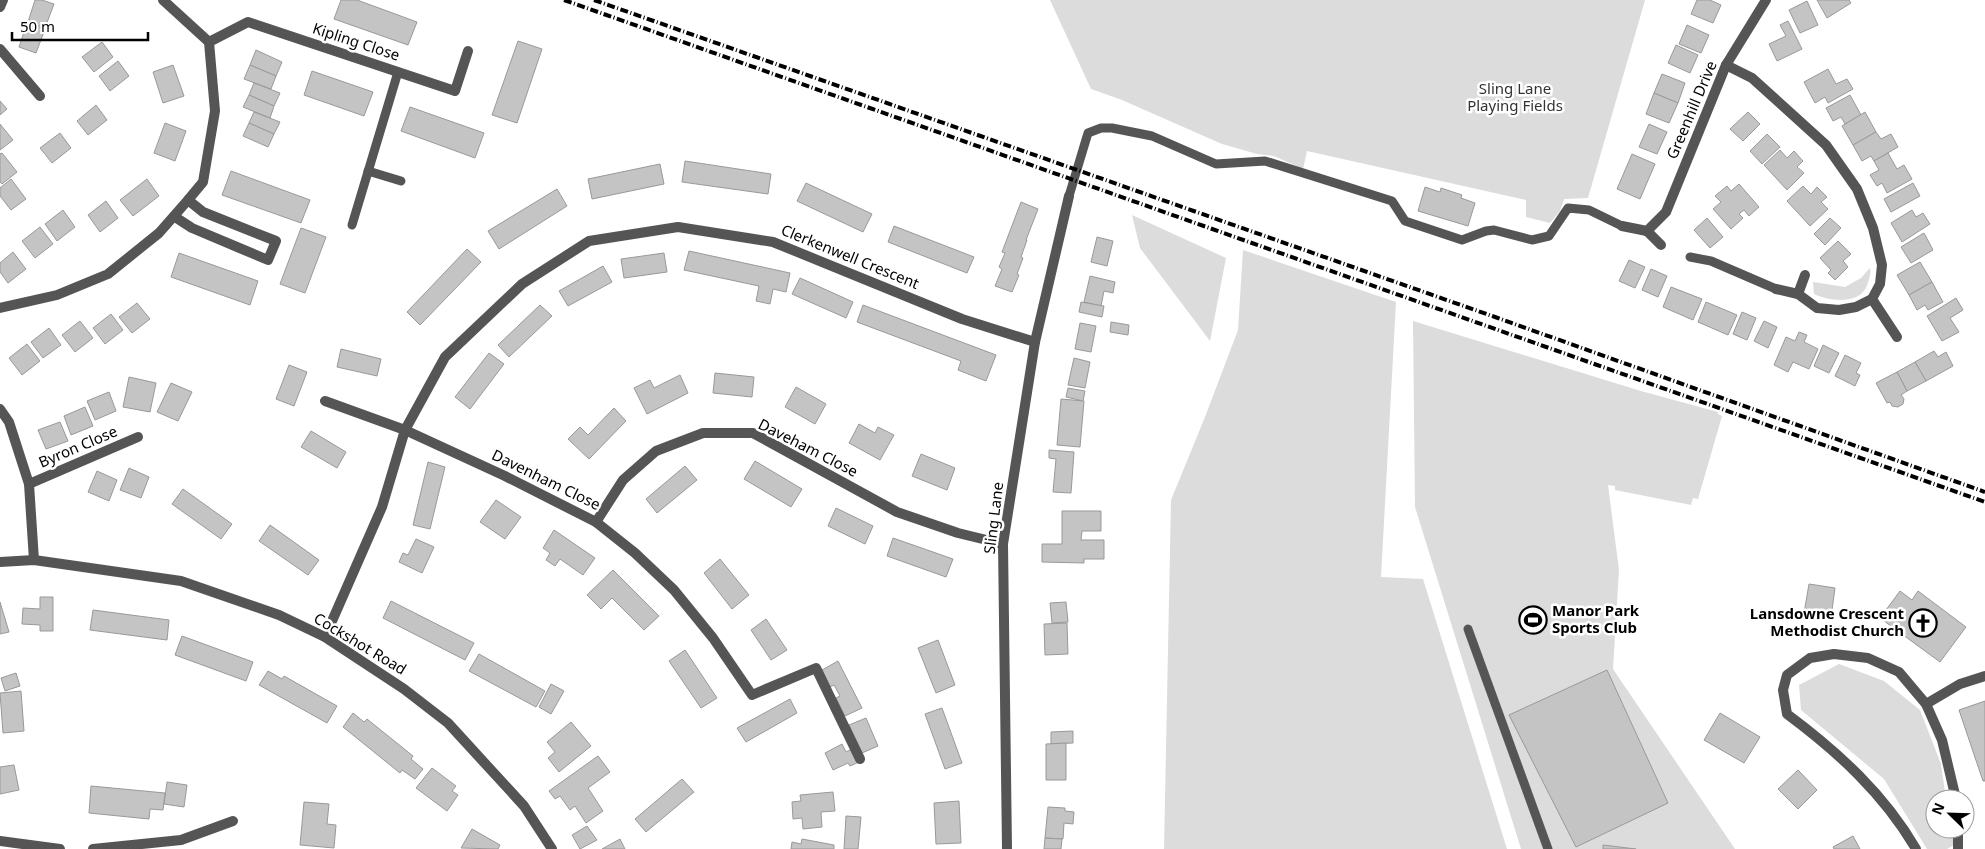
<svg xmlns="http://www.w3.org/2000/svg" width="1985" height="849" font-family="'Noto Sans',sans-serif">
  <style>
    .green { fill: #dcdcdc }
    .building { fill: #c4c4c4; stroke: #999 }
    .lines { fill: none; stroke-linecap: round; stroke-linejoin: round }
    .lane { stroke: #555; stroke-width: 9 }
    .street { stroke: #555; stroke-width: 10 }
    .rail { stroke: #000; stroke-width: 4; stroke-dasharray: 8 2.5 1 2.5; stroke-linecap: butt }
    .labels { text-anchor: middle; stroke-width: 5; stroke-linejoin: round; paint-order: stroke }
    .street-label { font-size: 15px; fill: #000; stroke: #fff }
    .park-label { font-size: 15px; fill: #333; stroke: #fff }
    .poi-label { font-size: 15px; font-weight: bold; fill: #000; stroke: #fff; text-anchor: start }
  </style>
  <rect width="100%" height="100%" fill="#fff"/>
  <g class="green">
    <polygon points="1050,0 1645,0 1588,198 1564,199 1560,211 1550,223 1526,217 1526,200 1307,151 1303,169 1274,156 1257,154 1222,144 1122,100 1091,89"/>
    <polygon points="1132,215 1226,258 1210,341 1140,248"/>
    <polygon points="1243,250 1396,302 1381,577 1423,579 1507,849 1164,849 1171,500 1205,417 1238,330"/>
    <path d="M1870,268C1871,272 1870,275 1869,279C1868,284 1866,289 1862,293C1851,304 1826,300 1814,294L1813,282L1845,287L1861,278Z"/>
    <polygon points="1413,321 1641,391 1718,412 1718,414 1722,416 1698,499 1693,498 1691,505 1615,490 1615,486 1608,485 1619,570 1613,669 1735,849 1521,849 1415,507"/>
    <polygon points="1839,664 1884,681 1920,710 1941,764 1946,799 1935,799 1935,829 1951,829 1954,845 1947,849 1927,849 1884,779 1801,710 1799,685"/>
  </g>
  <g class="building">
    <polygon points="35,0 42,0 54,4 45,28 28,22"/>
    <polygon points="341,0 357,0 417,22 408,45 334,19"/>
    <polygon points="1697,0 1710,0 1721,5 1713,23 1691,14"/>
    <polygon points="1817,0 1849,0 1851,3 1827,18"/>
    <polygon points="1807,1 1818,25 1800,33 1789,10"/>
    <polygon points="1788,21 1802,49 1777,61 1769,44 1786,36 1780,25"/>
    <polygon points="27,23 45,29 36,53 19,47"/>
    <polygon points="1687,25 1709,35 1701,53 1679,44"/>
    <polygon points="518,41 542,49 517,123 492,115"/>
    <polygon points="102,42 113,57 94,72 82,57"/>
    <polygon points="1676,45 1698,55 1690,73 1668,63"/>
    <polygon points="256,50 282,62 276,76 250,65"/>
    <polygon points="118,61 129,76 110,91 99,76"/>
    <polygon points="173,65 184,96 163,103 153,72"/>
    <polygon points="250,65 276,76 271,89 244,79"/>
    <polygon points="1828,69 1836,84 1847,79 1853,89 1828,103 1825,97 1815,103 1804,82"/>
    <polygon points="312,71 373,92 364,116 304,95"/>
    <polygon points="1662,74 1685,83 1678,103 1654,93"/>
    <polygon points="254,83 280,93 274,106 249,95"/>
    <polygon points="1654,93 1678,103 1669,123 1646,114"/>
    <polygon points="249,95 274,106 270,118 243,107"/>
    <polygon points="1850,95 1861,115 1845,124 1841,117 1833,121 1826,108"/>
    <polygon points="0,101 7,109 0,115"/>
    <polygon points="96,105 107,120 88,135 77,121"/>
    <polygon points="410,107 484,133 475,158 401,131"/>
    <polygon points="254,112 280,122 274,134 249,123"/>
    <polygon points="1748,112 1760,124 1743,141 1730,129"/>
    <polygon points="1865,112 1876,132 1853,145 1842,126"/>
    <polygon points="165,123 186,131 175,161 154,153"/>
    <polygon points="249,123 274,134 268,147 243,136"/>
    <polygon points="0,124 13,140 0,150"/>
    <polygon points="1649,124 1667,132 1657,154 1639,147"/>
    <polygon points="1876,132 1881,139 1891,134 1898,147 1874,161 1871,156 1862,161 1853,145"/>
    <polygon points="60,133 71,148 52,163 40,148"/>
    <polygon points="1767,134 1780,147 1762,164 1750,151"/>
    <polygon points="1780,150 1787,158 1794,151 1803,161 1797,167 1804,173 1787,190 1764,165"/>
    <polygon points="2,153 17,172 2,184 0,182 0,154"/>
    <polygon points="1888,153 1897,169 1904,165 1912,179 1887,193 1882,183 1877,186 1870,175 1879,170 1874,161"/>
    <polygon points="1632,154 1655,164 1640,199 1617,189"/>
    <polygon points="685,161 771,174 768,194 682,182"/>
    <polygon points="660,164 664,184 592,199 588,179"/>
    <polygon points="231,171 310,200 301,223 222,195"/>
    <polygon points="11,179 26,199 11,210 0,196 0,188"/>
    <polygon points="147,179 159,196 133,216 120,200"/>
    <polygon points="806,183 872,214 863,232 797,201"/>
    <polygon points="1913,183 1920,196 1891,212 1884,199"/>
    <polygon points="1739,184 1759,207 1749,216 1744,210 1739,214 1743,218 1731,229 1713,209 1721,202 1715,196 1727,186 1731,191"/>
    <polygon points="1803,186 1811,194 1817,187 1827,197 1821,202 1828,209 1810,226 1787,201"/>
    <polygon points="1425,187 1440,192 1441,188 1462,195 1461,198 1475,203 1468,226 1418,211"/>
    <polygon points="557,189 567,206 499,249 488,231"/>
    <polygon points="106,201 118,218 100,232 88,215"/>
    <polygon points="1021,202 1038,209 1026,240 1027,240 1021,257 1023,258 1017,274 1019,275 1012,292 995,286 1002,269 999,267 1005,253 1002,252"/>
    <polygon points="63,210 75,227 57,241 45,224"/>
    <polygon points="1912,210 1916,217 1923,213 1930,224 1902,242 1891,223"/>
    <polygon points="1707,218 1723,237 1710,248 1694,230"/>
    <polygon points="1830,218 1841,228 1825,245 1814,234"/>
    <polygon points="894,226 974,257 967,273 888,242"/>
    <polygon points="40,227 53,244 35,258 22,241"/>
    <polygon points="301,228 326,237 305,293 280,284"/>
    <polygon points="1924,233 1933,250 1911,263 1901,247"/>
    <polygon points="1097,237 1113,241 1107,266 1091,262"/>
    <polygon points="1838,241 1851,254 1843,261 1848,267 1835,280 1828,273 1831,270 1820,258"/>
    <polygon points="467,249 481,262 420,325 407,312"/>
    <polygon points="689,251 790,273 786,292 773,289 770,304 756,301 759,286 684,270"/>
    <polygon points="13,252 26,269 8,283 0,272 0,263"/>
    <polygon points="179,253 258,281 250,305 171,277"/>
    <polygon points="664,253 667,272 624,278 621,259"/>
    <polygon points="1629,260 1645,267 1635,288 1619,281"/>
    <polygon points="1920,262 1932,282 1909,295 1897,275"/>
    <polygon points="603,266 612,282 568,306 559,291"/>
    <polygon points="1651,269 1667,276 1658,297 1642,290"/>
    <polygon points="1090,276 1115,282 1113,293 1104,291 1101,306 1084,302"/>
    <polygon points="800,278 853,302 846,318 792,294"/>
    <polygon points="1932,282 1943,302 1928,310 1925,305 1917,310 1909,295"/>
    <polygon points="1671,287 1702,299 1693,320 1663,307"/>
    <polygon points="1956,298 1963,310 1950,318 1959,332 1942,341 1927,316"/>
    <polygon points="1081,302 1104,306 1102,317 1079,312"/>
    <polygon points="1706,302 1737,315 1728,335 1698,322"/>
    <polygon points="137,303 150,319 132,333 119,317"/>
    <polygon points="540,305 552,316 509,357 498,345"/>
    <polygon points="863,305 996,355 986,381 958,370 961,361 857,322"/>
    <polygon points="1742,312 1756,318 1747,340 1733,334"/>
    <polygon points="111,314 123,330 105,344 93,328"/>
    <polygon points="80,321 93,338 75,352 62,335"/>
    <polygon points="1764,321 1777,327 1768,348 1754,341"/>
    <polygon points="1111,322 1129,325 1128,335 1110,332"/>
    <polygon points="1080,323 1096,326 1091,352 1075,349"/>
    <polygon points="49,328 61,345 43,358 31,342"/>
    <polygon points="1799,332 1807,335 1804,342 1818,349 1809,369 1793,362 1788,372 1774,365 1786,337 1795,341"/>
    <polygon points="27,344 40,361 22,375 9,358"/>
    <polygon points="1823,345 1839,353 1829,373 1814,366"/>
    <polygon points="341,349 381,359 377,376 337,367"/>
    <polygon points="1934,351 1938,357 1946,352 1953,366 1926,381 1915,362"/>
    <polygon points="489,353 504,364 470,409 455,397"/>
    <polygon points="1845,355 1861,363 1856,373 1860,375 1855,386 1835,376"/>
    <polygon points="1074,358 1090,362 1085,388 1068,385"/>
    <polygon points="1915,362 1926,381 1907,391 1897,372"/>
    <polygon points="289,365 307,372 294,406 276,399"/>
    <polygon points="1897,372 1907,391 1901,395 1904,399 1903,404 1898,407 1892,406 1890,402 1887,403 1876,383"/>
    <polygon points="715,373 754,377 752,397 713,393"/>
    <polygon points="680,375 688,393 647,414 634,388 650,380 654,388"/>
    <polygon points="129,377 156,383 150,412 123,407"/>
    <polygon points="171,383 192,392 178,421 157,412"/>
    <polygon points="796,387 826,404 815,424 785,407"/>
    <polygon points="1068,388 1085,391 1083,401 1066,397"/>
    <polygon points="109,392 116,411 95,420 87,401"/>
    <polygon points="1061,399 1084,401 1080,447 1057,445"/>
    <polygon points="85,407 93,426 71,435 64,416"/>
    <polygon points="614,408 626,421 589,459 568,439 580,427 588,435"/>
    <polygon points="60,422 68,441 46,449 38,430"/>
    <polygon points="859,424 875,433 878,427 894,435 880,460 849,443"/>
    <polygon points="311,431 346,452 337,468 301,447"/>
    <polygon points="1049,450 1074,452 1071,493 1053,492 1056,459 1049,458"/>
    <polygon points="921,454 955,468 947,490 912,476"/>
    <polygon points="755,461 802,489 791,507 744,479"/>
    <polygon points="428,462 445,467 430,529 413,525"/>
    <polygon points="685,466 697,480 657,513 646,499"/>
    <polygon points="129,468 149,477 141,498 120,490"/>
    <polygon points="97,471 117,480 109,501 88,492"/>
    <polygon points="183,489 232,524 221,539 172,504"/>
    <polygon points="496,500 521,517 505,539 480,522"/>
    <polygon points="836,508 873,526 865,544 828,526"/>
    <polygon points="1062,511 1101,511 1101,531 1082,531 1081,540 1104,540 1104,559 1084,559 1084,563 1042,562 1042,544 1062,544"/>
    <polygon points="270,525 319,560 308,575 259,541"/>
    <polygon points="554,530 595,558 583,575 560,559 555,566 546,560 550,553 543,548"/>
    <polygon points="893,538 953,559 946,577 887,556"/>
    <polygon points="416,539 434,547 422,573 399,562 403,553 408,555"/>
    <polygon points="720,559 749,595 732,609 704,573"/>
    <polygon points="613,570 659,616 644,630 612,598 601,609 587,595"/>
    <polygon points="1809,584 1835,588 1831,617 1804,613"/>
    <polygon points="1900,591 1912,600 1918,591 1966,627 1940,662 1880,618"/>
    <polygon points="40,597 53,597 53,631 40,631 40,625 22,624 23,608 40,609"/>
    <polygon points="391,601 474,643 465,660 383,618"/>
    <polygon points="0,602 9,632 0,634"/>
    <polygon points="1066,602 1068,622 1052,623 1050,603"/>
    <polygon points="93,610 169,620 167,640 90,630"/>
    <polygon points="766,619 787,650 771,660 751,630"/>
    <polygon points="1067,623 1068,654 1045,655 1044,624"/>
    <polygon points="182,636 253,662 246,681 175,655"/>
    <polygon points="938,640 955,685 936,693 918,648"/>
    <polygon points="685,650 717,698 701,708 669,661"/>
    <polygon points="479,654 545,691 536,707 469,671"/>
    <polygon points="838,661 862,708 845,716 836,698 840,696 834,685 830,687 822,670"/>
    <polygon points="1607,670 1668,803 1576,847 1509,715"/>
    <polygon points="268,671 282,679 284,676 337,706 327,723 259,685"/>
    <polygon points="16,673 20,686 5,691 1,678"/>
    <polygon points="551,684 564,691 551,714 539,707"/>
    <polygon points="21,691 24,731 3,733 0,693"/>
    <polygon points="790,699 797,713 746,742 737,728"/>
    <polygon points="1985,701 1985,781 1983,781 1959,710"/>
    <polygon points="942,708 962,763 945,769 925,714"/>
    <polygon points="353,713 364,722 367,719 413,756 411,759 423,769 415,779 402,770 400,773 343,727"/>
    <polygon points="1720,713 1760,737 1744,763 1704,740"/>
    <polygon points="866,718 878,746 862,753 849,725"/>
    <polygon points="571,722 591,746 559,772 548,758 555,752 547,742"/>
    <polygon points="1073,731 1073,743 1051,744 1051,732"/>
    <polygon points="1066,743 1066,780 1046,780 1046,744"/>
    <polygon points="842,744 846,752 852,749 859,762 850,766 848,763 833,770 825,753"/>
    <polygon points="598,756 610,772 588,788 603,811 586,823 575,806 570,810 560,796 555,799 549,791"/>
    <polygon points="14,765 19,790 0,794 0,767"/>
    <polygon points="432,768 456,786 452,791 458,795 447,811 416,788"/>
    <polygon points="1798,770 1817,790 1798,809 1778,789"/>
    <polygon points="682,779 694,792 646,832 635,819"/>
    <polygon points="167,782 187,785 184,807 164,804"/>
    <polygon points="91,786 165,793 163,810 150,809 149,819 89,813"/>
    <polygon points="833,792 835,811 821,812 822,827 803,829 802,818 793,819 792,802 801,801 800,795"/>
    <polygon points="959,801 961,843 936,844 934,803"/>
    <polygon points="304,802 329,804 327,824 336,825 334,848 300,845"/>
    <polygon points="1048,807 1065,808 1065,811 1074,812 1073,824 1064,823 1063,839 1045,838"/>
    <polygon points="846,816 861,817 858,849 844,849"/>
    <polygon points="587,826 597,840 580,849 572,835"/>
    <polygon points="472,829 500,845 498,849 461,848"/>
    <polygon points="1853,836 1860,849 1834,849 1833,847"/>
    <polygon points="1045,838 1062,839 1061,849 1044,849"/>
    <polygon points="620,839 625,849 602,849"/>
    <polygon points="802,839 834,845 834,849 791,849 792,842 801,844"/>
    <polygon points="1603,845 1636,849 1603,849"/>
  </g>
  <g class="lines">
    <g class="lane">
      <polyline points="368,171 401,181"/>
      <polyline points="1069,196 1088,133 1101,128 1112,128 1152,136 1216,164 1265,161 1392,201 1405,221 1462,240 1486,231 1494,230 1532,240 1549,236 1568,208 1589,210 1622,226"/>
      <polyline points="352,225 398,72"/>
      <polyline points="1690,257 1711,261 1776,289"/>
      <polyline points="1468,629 1548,849"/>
    </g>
    <g class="street">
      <polyline points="0,7 3,0"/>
      <polyline points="209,42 248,22 455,91 468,51"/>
      <polyline points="0,49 40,96"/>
      <polyline points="1726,65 1752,78 1826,145 1857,189 1873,228 1882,265 1880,284 1872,299 1856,307 1839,310 1817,308 1798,294 1776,289"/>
      <polyline points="175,217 192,228 268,260 276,241 203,212 188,200"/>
      <polyline points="1622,226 1647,231 1666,212 1726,65 1766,0"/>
      <polyline points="1647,231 1661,245"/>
      <polyline points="1798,294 1805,275"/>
      <polyline points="1872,299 1897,337"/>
      <polyline points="0,308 57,295 108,274 159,233 188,200 203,182 215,111 209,42 163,0"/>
      <polyline points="325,401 405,430 505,476 596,522 635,553 674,590 713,638 752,695 816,668 860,759"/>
      <polyline points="0,409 9,422 29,484 34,560"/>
      <polyline points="29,484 138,437"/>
      <polyline points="596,522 623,480 656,451 703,433 753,433 897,512 958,533 1003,544"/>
      <polyline points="0,562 34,560 181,581 279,615 325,637 404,689 448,723 524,806 552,849"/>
      <polyline points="325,637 382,507 405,430 445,357 522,284 589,241 678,227 773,242 962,319 1035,342"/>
      <polyline points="1926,704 1960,684 1985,676"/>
      <polyline points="0,841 60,849"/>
      <polyline points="93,849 181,840 233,821"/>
      <polyline points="1007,849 1003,544 1035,342 1069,196"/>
      <path d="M1916,849C1884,794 1838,752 1787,714L1783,690L1787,675L1810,658L1834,654L1868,658L1899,672L1926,704L1942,740L1956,799"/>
      <polyline points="1958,849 1958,829"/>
    </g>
    <g class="rail">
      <polyline points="564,0 1985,502"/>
      <polyline points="594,0 1495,317 1985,492"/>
    </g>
  </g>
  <defs>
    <g id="stadium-ring" transform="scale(1.4375)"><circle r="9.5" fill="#fff" stroke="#000" stroke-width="1.5"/><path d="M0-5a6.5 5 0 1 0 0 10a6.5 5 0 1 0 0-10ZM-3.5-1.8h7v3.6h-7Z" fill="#000"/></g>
    <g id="church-ring" transform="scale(1.4375)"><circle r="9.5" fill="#fff" stroke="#000" stroke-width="1.5"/><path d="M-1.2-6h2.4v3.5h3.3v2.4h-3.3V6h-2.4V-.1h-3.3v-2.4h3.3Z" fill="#000"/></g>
  </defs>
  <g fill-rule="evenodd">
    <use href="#stadium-ring" x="1533" y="620"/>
    <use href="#church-ring" x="1923" y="623"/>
  </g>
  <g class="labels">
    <g class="street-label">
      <text transform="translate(356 42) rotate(18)" y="5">Kipling Close</text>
      <text transform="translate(1692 110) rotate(-67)" y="5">Greenhill Drive</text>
      <text transform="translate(850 257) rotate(22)" y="5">Clerkenwell Crescent</text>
      <text transform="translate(78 447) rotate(-23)" y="5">Byron Close</text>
      <text transform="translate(808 448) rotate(27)" y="5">Daveham Close</text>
      <text transform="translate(546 480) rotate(26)" y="5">Davenham Close</text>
      <text transform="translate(994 518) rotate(-83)" y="5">Sling Lane</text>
      <text transform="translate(360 644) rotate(31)" y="5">Cockshot Road</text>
    </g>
    <g class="park-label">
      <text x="1515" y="94">Sling Lane<tspan x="1515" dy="17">Playing Fields</tspan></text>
    </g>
    <g class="poi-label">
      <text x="1552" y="616">Manor Park<tspan x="1552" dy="17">Sports Club</tspan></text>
      <text x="1904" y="619" text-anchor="end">Lansdowne Crescent<tspan x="1904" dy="17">Methodist Church</tspan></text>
    </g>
  </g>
  <g transform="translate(1950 814) rotate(293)"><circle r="24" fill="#ffffff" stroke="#999999"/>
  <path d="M0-4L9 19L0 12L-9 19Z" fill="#000000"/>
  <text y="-8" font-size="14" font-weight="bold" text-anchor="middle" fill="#000000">N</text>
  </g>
  <path d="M12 32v8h136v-8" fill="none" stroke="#000000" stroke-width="2.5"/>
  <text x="20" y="32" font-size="15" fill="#000000" stroke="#ffffff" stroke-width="4" paint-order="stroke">50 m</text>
</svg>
